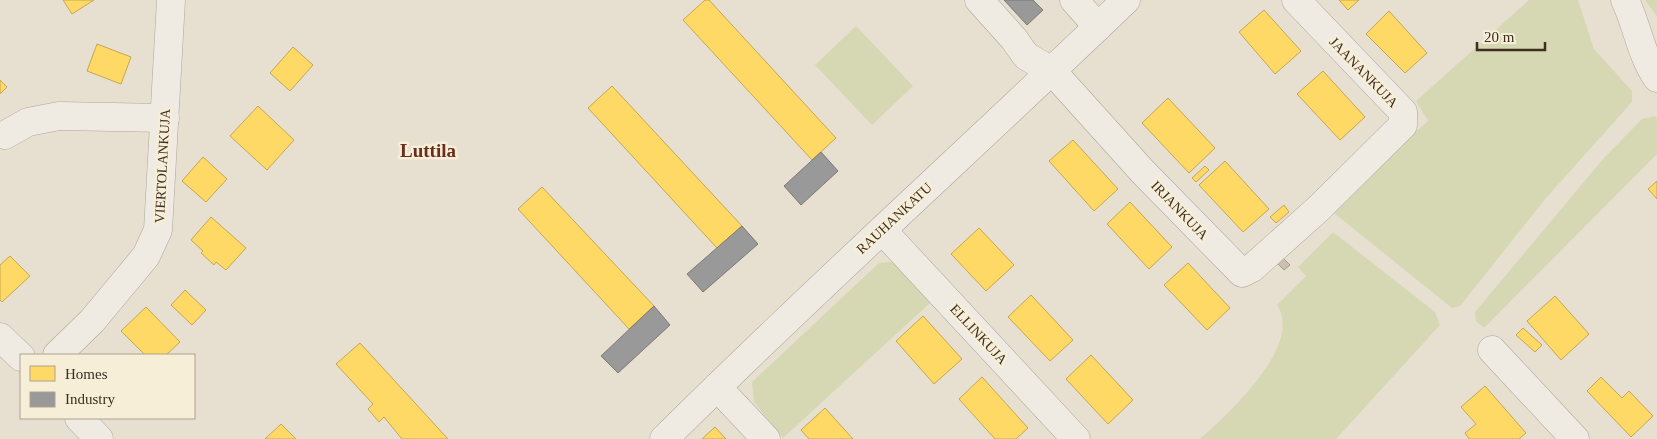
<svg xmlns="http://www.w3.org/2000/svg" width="1657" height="439" font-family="'Times New Roman',serif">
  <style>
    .green { fill: #d6d7b3 }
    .homes { fill: #ffd966; stroke: #c5a651 }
    .industry { fill: #999; stroke: #7d7975 }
    .building { fill: #cbbfb2; stroke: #a89c90 }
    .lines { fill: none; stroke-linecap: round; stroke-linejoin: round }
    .minor-casing { stroke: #ada599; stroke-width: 29 }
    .minor { stroke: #efebe3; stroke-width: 28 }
    .labels { text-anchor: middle; stroke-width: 5; stroke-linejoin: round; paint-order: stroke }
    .street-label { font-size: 14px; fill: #3d2e20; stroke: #f7eed8 }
    .district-label { font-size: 19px; font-weight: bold; fill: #6b2e1e; stroke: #f7eed8 }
  </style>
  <rect width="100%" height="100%" fill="#e7e0d1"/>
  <g class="green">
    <polygon points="1529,0 1578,0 1594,49 1632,91 1632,102 1546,198 1460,306 1452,308 1334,213 1334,204 1428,121 1416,101"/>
    <polygon points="1645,0 1657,0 1657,16"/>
    <polygon points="856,26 913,86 872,125 815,65"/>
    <polygon points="1655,116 1657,119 1657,154 1484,328 1476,321 1475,312 1603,159 1642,119"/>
    <path d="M1333,232L1435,312L1440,325L1336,439H1200C1227,414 1304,346 1277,305L1306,276L1298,267Z"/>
    <polygon points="894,262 931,302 783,438 754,402 752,382 879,263"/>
  </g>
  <g class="homes">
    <polygon points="63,0 94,0 72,14"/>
    <polygon points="705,0 709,0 836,138 812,160 683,20"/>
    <polygon points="1339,0 1359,0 1348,10"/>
    <polygon points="1264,10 1301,51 1275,74 1239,32"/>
    <polygon points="1389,11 1427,53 1405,73 1366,34"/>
    <polygon points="97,44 131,57 121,84 87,71"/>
    <polygon points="293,47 313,65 290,91 270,73"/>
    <polygon points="1323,71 1365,117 1340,140 1297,94"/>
    <polygon points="0,80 7,87 0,94"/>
    <polygon points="612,86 742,226 717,248 588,108"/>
    <polygon points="1168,98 1215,148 1189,173 1142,123"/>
    <polygon points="258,106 294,140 267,170 230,136"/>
    <polygon points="1073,140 1118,189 1094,211 1049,161"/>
    <polygon points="203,157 227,179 206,202 182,181"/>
    <polygon points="1225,161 1269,209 1243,232 1199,185"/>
    <polygon points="1205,166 1209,170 1196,182 1192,178"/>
    <polygon points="1657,181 1657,199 1648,189"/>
    <polygon points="542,187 654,306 629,329 518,209"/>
    <polygon points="1130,202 1172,247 1149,269 1107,224"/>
    <polygon points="1284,205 1289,212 1276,223 1270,217"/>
    <polygon points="211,217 246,248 226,270 216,262 214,265 201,253 203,251 191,240"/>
    <polygon points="979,228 1014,265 986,291 951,254"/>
    <polygon points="10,256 30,276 2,302 0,300 0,265"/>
    <polygon points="1188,263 1230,308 1207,330 1164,285"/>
    <polygon points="185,290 206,310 192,325 171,305"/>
    <polygon points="1031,295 1073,340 1050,361 1008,317"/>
    <polygon points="1555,296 1589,334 1561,360 1527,321"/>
    <polygon points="146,307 180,342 166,355 145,355 121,331"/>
    <polygon points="923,316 962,359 934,384 896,341"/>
    <polygon points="1523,328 1542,345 1535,352 1516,335"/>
    <polygon points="360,343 448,439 402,439 384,417 379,422 368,409 373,404 336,364"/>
    <polygon points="1091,355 1133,400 1108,424 1066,379"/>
    <polygon points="982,377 1028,428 1016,439 995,439 959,399"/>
    <polygon points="1601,377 1622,398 1629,391 1653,416 1631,437 1587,391"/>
    <polygon points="1485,386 1526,433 1519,439 1469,439 1465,433 1476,424 1461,407"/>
    <polygon points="825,408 853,439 809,439 801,430"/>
    <polygon points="281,424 296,439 265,439"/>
    <polygon points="715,427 726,439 702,439"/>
  </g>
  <g class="industry">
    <polygon points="1004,0 1033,0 1043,10 1027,25"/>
    <polygon points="821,152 838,171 801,205 784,186"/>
    <polygon points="742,226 758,244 703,292 687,274"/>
    <polygon points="654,306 670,325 618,373 601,356"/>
  </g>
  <polygon class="building" points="1282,257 1290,265 1284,270 1276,262"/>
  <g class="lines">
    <g class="minor-casing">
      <g id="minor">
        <polyline points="979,0 1014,39 1026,56 1052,71 1143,172 1242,273 1252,268 1318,209 1403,125 1403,112 1296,0"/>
        <polyline points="1074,0 1098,27"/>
        <path d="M1625,0C1637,25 1641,55 1657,78"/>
        <polyline points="5,135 28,122 59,116 165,118"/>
        <polyline points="882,230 1076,439"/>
        <polyline points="0,337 21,357"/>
        <polyline points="1492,350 1575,439"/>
        <polyline points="57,355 92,321 146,256 158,230 171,0"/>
        <polyline points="717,387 766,439"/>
        <polyline points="79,418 99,439"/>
        <path d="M664,439C815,289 973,147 1126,0"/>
      </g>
    </g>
    <use href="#minor" class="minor"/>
  </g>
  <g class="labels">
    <g class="street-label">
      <text transform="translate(1364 72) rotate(46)" y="5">JAANANKUJA</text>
      <text transform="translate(162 166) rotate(-87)" y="5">VIERTOLANKUJA</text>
      <text transform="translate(1180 210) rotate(46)" y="5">IRJANKUJA</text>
      <text transform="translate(894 218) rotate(-43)" y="5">RAUHANKATU</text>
      <text transform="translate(979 334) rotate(47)" y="5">ELLINKUJA</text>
    </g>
    <g class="district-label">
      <text x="428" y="157">Luttila</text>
    </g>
  </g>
  <rect x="20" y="354" width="175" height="65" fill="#f7eed8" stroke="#ada18e"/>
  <rect x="30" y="366" width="25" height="15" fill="#ffd966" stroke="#ada18e"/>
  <text x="65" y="379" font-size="15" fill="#3d2e20">Homes</text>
  <rect x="30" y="392" width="25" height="15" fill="#999999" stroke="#ada18e"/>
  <text x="65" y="404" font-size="15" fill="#3d2e20">Industry</text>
  <path d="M1477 42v8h68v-8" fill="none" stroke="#3d2e20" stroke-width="2.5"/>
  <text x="1484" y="42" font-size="15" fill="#3d2e20" stroke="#f7eed8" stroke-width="4" paint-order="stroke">20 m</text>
</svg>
